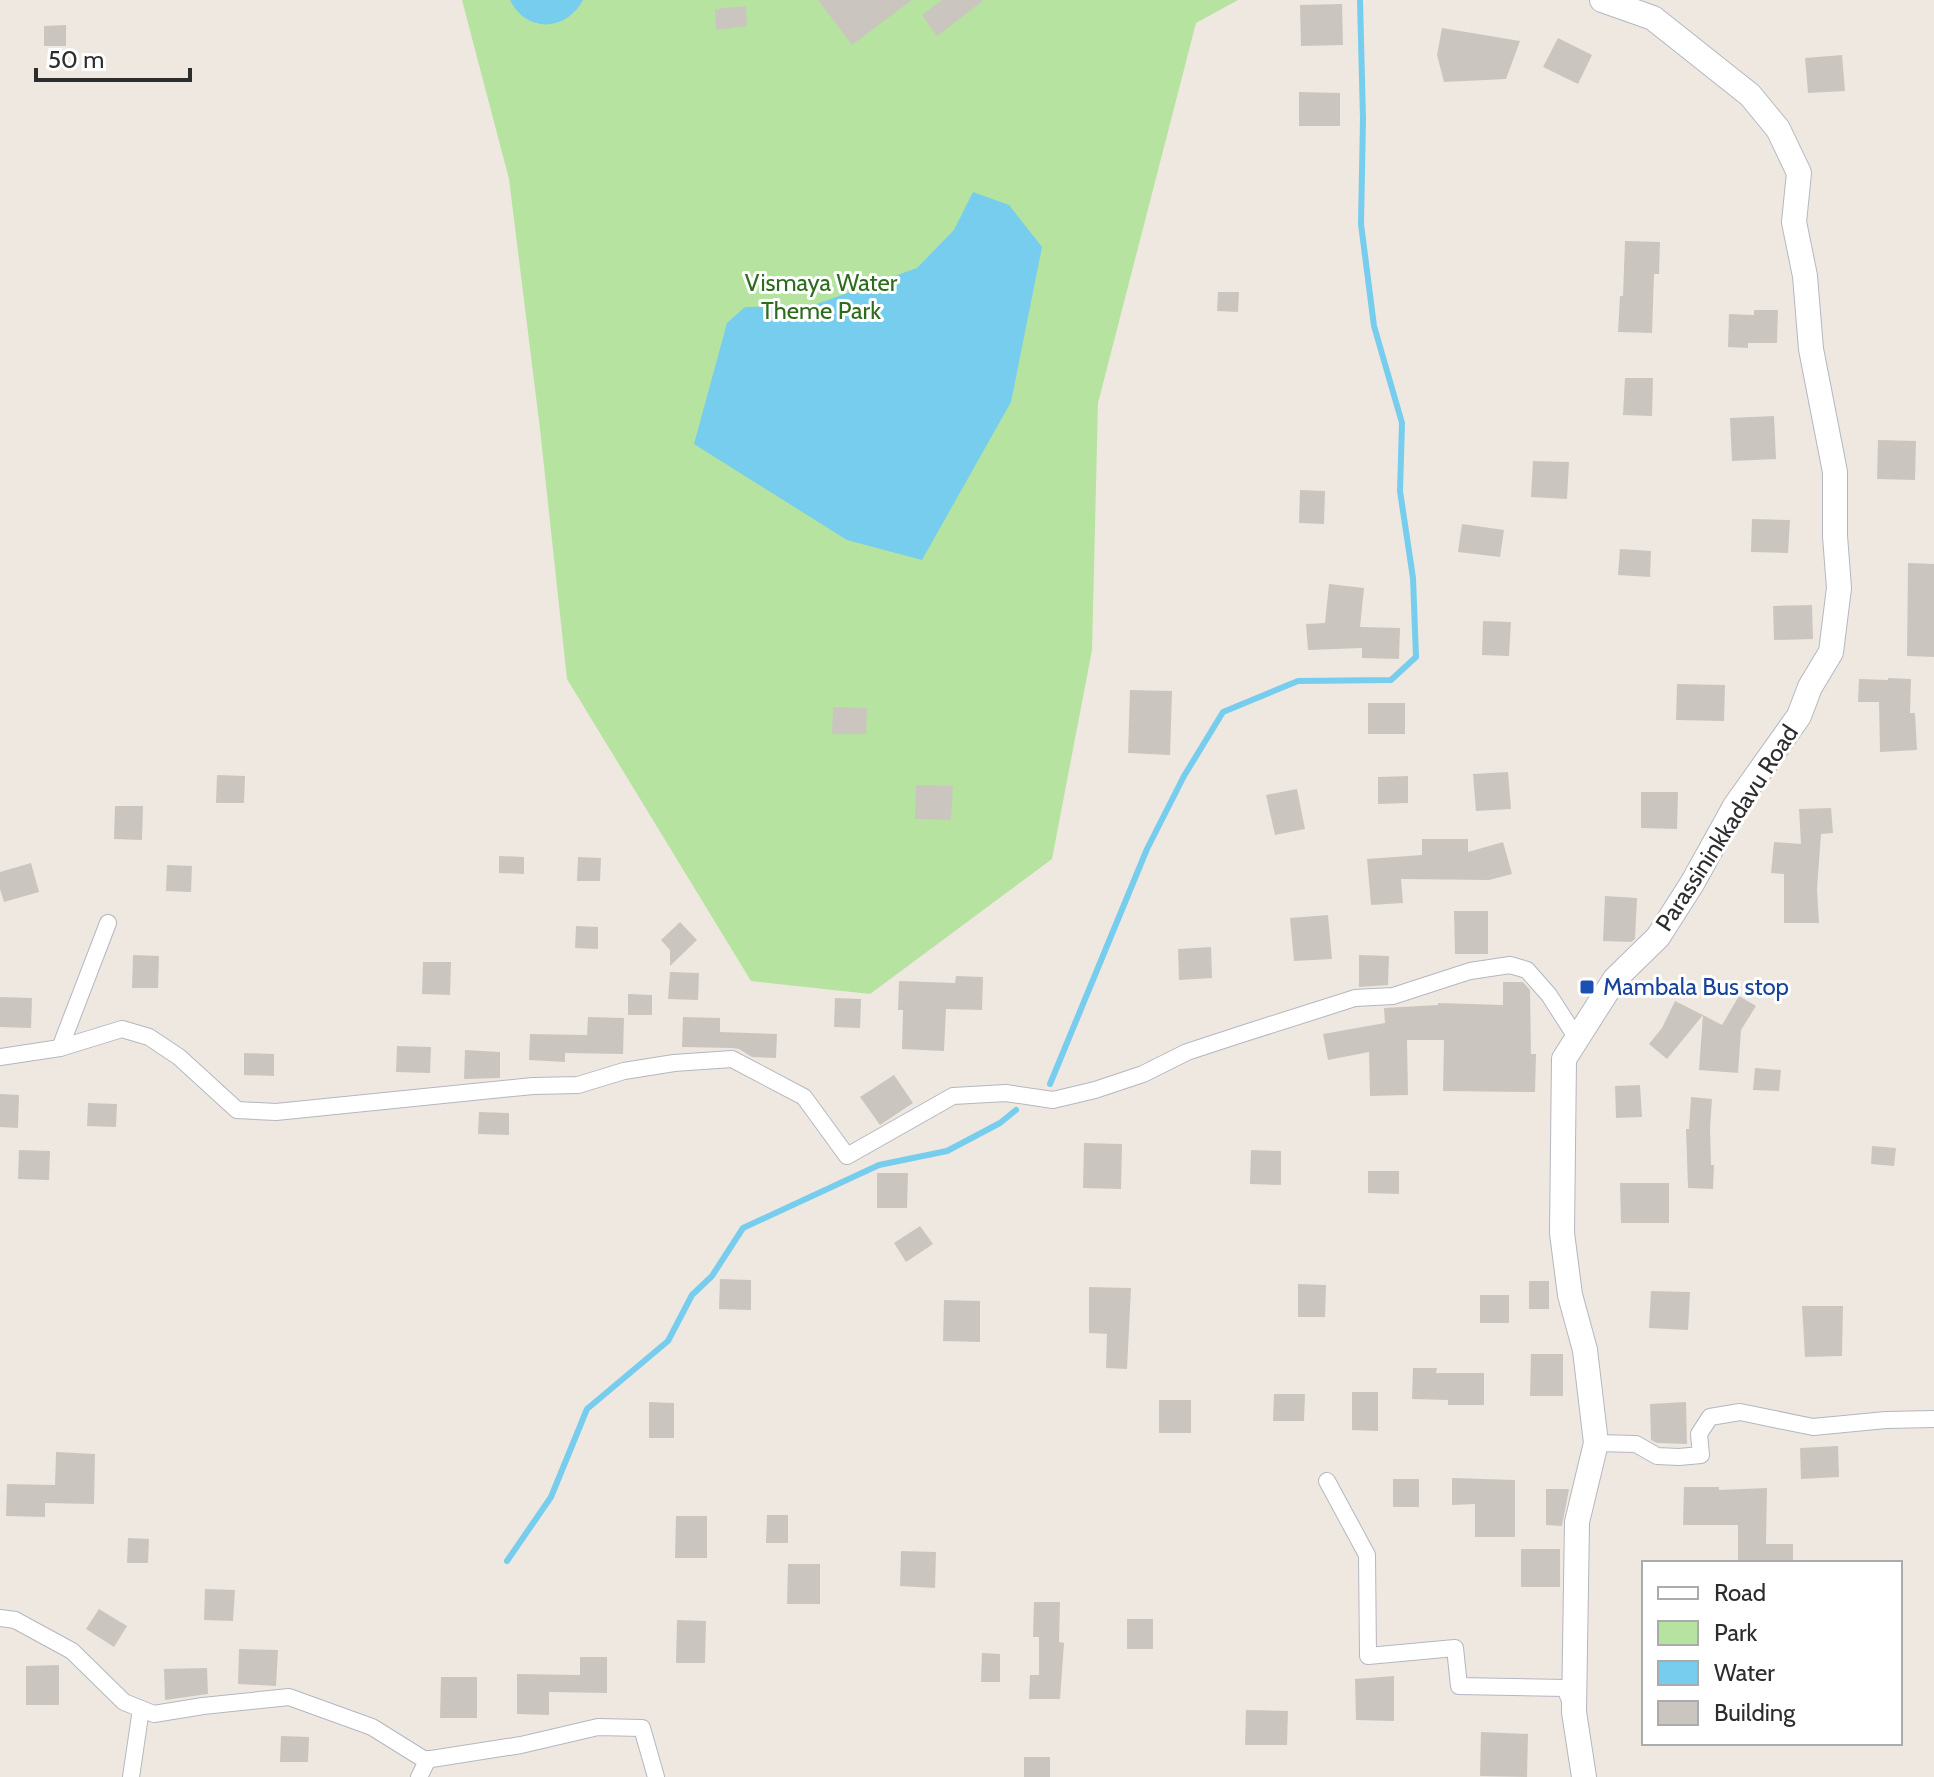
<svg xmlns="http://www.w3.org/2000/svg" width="1934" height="1777" font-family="Cabin,sans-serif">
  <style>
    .green { fill: #b6e39f }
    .water { fill: #77cded }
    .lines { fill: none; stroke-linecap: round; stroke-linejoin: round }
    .stream { stroke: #77cded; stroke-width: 6 }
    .building { fill: #cac6bf }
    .street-casing { stroke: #b4b7c0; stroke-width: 18 }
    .secondary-casing { stroke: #b4b7c0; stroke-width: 26 }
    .street { stroke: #fff; stroke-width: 16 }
    .secondary { stroke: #fff; stroke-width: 24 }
    .transit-dot { fill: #1a4fb4; stroke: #fff; stroke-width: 3 }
    .labels { text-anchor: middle; stroke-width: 6; stroke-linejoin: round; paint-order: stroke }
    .park-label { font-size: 24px; fill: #2d6b1d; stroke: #fff }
    .street-label { font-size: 24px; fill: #2d2d2d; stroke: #fff }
    .transit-label { font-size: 24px; fill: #164399; stroke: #fff; text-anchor: start }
  </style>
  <rect width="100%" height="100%" fill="#eee8e1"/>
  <polygon class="green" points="462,0 1238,0 1196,23 1098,403 1092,650 1052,859 870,994 751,981 567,679 540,429 509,179"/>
  <g class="water">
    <path d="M510,0H583C566,32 526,33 510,0Z"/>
    <polygon points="973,192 1009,205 1042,247 1011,402 922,560 847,540 694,444 727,323 745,307 811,306 917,268 954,230"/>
  </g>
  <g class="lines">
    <g class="stream">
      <polyline points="1050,1084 1147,849 1184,776 1223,712 1298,681 1391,680 1416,657 1413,578 1400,491 1402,423 1374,326 1361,224 1363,119 1360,0"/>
      <polyline points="507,1561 551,1497 587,1409 668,1341 692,1295 712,1276 743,1228 879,1165 947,1151 1000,1123 1016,1110"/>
    </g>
  </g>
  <g class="building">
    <polygon points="818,0 912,0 852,45"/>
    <polygon points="942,0 984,0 937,36 922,15"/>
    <polygon points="1342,4 1343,45 1301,46 1300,5"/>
    <polygon points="746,6 747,26 716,30 715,9"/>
    <polygon points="66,25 66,46 44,46 44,26"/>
    <polygon points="1442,28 1520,41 1506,79 1444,82 1437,55"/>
    <polygon points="1558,38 1592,55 1578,84 1543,67"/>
    <polygon points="1842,55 1845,91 1808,93 1805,58"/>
    <polygon points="1299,92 1340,93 1340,126 1299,126"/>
    <polygon points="1625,241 1660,242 1659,274 1654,274 1652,333 1618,332 1620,296 1623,296"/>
    <polygon points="1218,292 1239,292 1238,312 1217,311"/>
    <polygon points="1754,310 1778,310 1777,343 1748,343 1748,348 1728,347 1729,314 1754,315"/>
    <polygon points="1625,378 1653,378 1652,416 1623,415"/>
    <polygon points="1774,416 1776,459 1732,461 1730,418"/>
    <polygon points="1878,440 1916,441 1915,480 1877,479"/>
    <polygon points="1533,461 1569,462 1567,499 1531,497"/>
    <polygon points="1300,490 1325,491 1324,524 1299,523"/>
    <polygon points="1752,519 1790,520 1788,553 1751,552"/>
    <polygon points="1462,524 1504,530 1500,557 1458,552"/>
    <polygon points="1620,549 1651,551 1650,577 1618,575"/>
    <polygon points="1908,563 1934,564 1934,657 1907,656"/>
    <polygon points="1329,584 1364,588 1360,627 1400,628 1399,659 1362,658 1362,648 1308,650 1306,624 1325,623"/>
    <polygon points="1812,605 1813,639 1774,640 1773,606"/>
    <polygon points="1483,621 1511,622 1509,656 1482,655"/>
    <polygon points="1888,678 1911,679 1910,713 1915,713 1917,750 1880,752 1879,702 1858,702 1859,679 1888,680"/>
    <polygon points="1677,684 1725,685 1724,721 1676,720"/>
    <polygon points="1130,690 1172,691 1170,755 1128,753"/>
    <rect x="1368" y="703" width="37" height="31"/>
    <polygon points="833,707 867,708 866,734 832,734"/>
    <polygon points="1508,772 1511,809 1476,811 1473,774"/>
    <polygon points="217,775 245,776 244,803 216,803"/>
    <polygon points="1408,776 1408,803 1378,804 1378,777"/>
    <polygon points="916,785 953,786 951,820 915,819"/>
    <polygon points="1297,789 1305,829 1275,835 1266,795"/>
    <polygon points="1641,792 1678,792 1677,829 1641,828"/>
    <polygon points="115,806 143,806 142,840 114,839"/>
    <polygon points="1831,808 1833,833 1821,834 1817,889 1819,923 1784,923 1784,874 1771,873 1774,842 1801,844 1799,809"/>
    <polygon points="1422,839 1468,839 1468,852 1503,842 1512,874 1489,880 1401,879 1403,903 1371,905 1367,859 1422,855"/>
    <polygon points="499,856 524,857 524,874 499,873"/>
    <polygon points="578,857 601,858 600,881 577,881"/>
    <polygon points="31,863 39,892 4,902 0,889 0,872"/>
    <polygon points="167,865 192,866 191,892 166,891"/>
    <polygon points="1605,896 1637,898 1635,939 1631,942 1603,941"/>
    <polygon points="1454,911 1488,911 1488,954 1455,954"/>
    <polygon points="1328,915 1332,959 1294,961 1290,918"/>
    <polygon points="680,922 697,940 670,966 670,950 661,940"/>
    <polygon points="576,926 598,927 598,949 575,948"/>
    <polygon points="1211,947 1212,978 1179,980 1178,949"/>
    <polygon points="133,955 159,956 158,988 132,988"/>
    <polygon points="1359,955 1389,956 1388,985 1359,987"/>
    <polygon points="423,962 451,962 450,995 422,994"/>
    <polygon points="670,972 699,973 698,1000 668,999"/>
    <polygon points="956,976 983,977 982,1010 946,1009 944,1051 902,1049 903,1010 898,1010 899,981 955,983"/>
    <polygon points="1503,982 1523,982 1530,990 1531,1054 1536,1054 1535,1092 1443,1091 1444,1040 1407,1040 1408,1095 1370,1096 1369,1052 1328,1060 1323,1034 1385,1023 1384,1008 1438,1005 1438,1003 1503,1005"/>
    <polygon points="628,994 652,995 652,1015 628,1015"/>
    <polygon points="1739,996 1756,1006 1741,1030 1738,1073 1699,1070 1703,1015 1722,1025"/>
    <polygon points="0,997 32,998 31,1028 0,1027"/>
    <polygon points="835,998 861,999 860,1028 834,1027"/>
    <polygon points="1675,1001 1703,1015 1667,1059 1649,1044 1662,1028"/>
    <polygon points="588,1017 624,1018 623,1054 565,1053 565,1062 529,1060 530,1034 587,1035"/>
    <polygon points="683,1017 720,1018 720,1032 777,1034 776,1058 752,1057 739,1049 732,1048 682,1047"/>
    <polygon points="397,1046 431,1047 430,1073 396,1072"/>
    <polygon points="465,1050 500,1052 500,1078 464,1079"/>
    <polygon points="244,1053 274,1054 274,1076 244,1075"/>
    <polygon points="1755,1068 1781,1070 1779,1091 1753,1090"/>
    <polygon points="894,1075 913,1103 880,1125 860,1097"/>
    <polygon points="1640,1085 1642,1117 1616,1118 1615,1086"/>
    <polygon points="0,1094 19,1095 18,1128 0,1127"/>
    <polygon points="1691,1097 1712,1099 1710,1128 1711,1165 1714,1165 1713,1189 1688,1188 1686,1129 1689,1129"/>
    <polygon points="88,1103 117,1104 116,1127 87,1126"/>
    <polygon points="479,1112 509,1113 509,1135 478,1134"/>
    <polygon points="1084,1143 1122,1144 1121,1189 1083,1188"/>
    <polygon points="1872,1146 1896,1148 1894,1166 1871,1164"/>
    <polygon points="19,1150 50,1151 49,1180 18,1179"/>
    <polygon points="1251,1150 1281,1151 1281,1185 1250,1184"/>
    <polygon points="1368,1171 1399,1171 1399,1194 1368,1193"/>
    <polygon points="877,1173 908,1173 907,1208 877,1208"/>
    <polygon points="1620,1183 1669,1183 1669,1223 1621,1223"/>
    <polygon points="920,1226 933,1244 906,1262 894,1243"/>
    <polygon points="720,1279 751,1280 751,1310 719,1309"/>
    <rect x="1529" y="1281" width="20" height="28"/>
    <polygon points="1298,1284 1326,1285 1325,1317 1298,1317"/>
    <polygon points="1089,1287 1131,1288 1127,1369 1106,1368 1107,1334 1089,1333"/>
    <polygon points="1651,1291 1690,1292 1688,1330 1649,1328"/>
    <rect x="1480" y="1295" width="29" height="28"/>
    <polygon points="944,1300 980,1301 980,1342 943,1341"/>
    <polygon points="1802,1306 1843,1306 1842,1356 1805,1357"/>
    <polygon points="1531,1354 1563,1354 1563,1396 1530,1396"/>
    <polygon points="1413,1368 1437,1368 1436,1373 1484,1373 1484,1405 1448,1405 1448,1400 1412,1399"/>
    <polygon points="1352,1392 1378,1392 1378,1431 1352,1430"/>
    <polygon points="1274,1394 1305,1394 1304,1421 1273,1421"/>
    <rect x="1159" y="1400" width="32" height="33"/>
    <polygon points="649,1402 674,1403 674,1438 649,1438"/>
    <polygon points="1686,1402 1687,1444 1657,1443 1651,1440 1650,1404"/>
    <polygon points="1838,1446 1839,1477 1801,1479 1800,1448"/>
    <polygon points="56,1452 95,1454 94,1504 45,1503 45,1517 6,1516 7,1484 55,1485"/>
    <polygon points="1452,1478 1515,1480 1515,1537 1475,1537 1475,1504 1452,1505"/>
    <rect x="1393" y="1479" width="26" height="28"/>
    <polygon points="1684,1487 1719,1487 1719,1490 1767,1488 1766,1544 1793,1544 1793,1563 1738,1563 1738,1525 1683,1525"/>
    <polygon points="1546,1489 1569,1489 1562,1526 1546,1525"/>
    <polygon points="767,1515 788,1515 788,1543 766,1543"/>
    <polygon points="676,1516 707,1516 707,1558 675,1558"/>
    <polygon points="128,1538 149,1539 148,1563 127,1563"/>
    <rect x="1521" y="1549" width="39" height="38"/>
    <polygon points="901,1551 936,1552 935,1588 900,1586"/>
    <polygon points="788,1564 820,1564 820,1604 787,1604"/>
    <polygon points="205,1589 235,1590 233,1621 204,1620"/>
    <polygon points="1034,1602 1060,1602 1059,1642 1064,1643 1060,1699 1029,1699 1030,1675 1039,1675 1039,1637 1033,1637"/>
    <polygon points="99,1609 127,1626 114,1647 86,1629"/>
    <rect x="1127" y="1619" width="26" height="30"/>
    <polygon points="677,1620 706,1621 705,1663 676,1663"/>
    <polygon points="239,1649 278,1650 276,1686 238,1684"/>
    <polygon points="982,1653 1000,1654 1000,1682 981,1682"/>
    <polygon points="580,1657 607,1657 607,1693 549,1692 549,1715 517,1714 517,1674 580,1675"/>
    <polygon points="59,1665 59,1705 26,1705 26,1666"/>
    <polygon points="207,1668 208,1694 165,1700 164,1669"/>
    <polygon points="1394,1676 1394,1721 1356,1720 1355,1679"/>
    <polygon points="441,1677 477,1677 477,1718 440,1718"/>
    <polygon points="1246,1710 1288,1711 1287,1745 1245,1745"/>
    <polygon points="1481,1732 1528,1734 1527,1777 1480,1776"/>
    <polygon points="281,1736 309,1737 308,1762 280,1762"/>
    <rect x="1024" y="1757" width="26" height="20"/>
  </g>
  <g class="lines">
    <g class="street-casing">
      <g id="street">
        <polyline points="60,1048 108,923"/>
        <polyline points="0,1057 60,1048 122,1029 149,1037 179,1057 237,1110 276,1112 533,1086 578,1085 624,1071 674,1063 732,1059 804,1097 847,1156 953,1096 1006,1093 1053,1100 1095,1090 1143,1074 1187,1052 1242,1034 1355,998 1393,996 1470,971 1510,965 1527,970 1549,995 1576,1037"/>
        <polyline points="1596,1443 1636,1444 1657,1456 1679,1457 1701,1455 1699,1434 1710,1417 1740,1412 1813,1427 1886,1420 1934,1419"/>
        <polyline points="1327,1481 1367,1555 1368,1656 1455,1648 1459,1686 1565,1688 1571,1703"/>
        <polyline points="0,1618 15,1620 72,1651 124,1702 154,1714 203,1706 289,1697 372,1727 425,1760 521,1745 598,1727 642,1728 656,1777"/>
        <polyline points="131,1777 141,1709"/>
        <polyline points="419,1777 428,1759"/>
      </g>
    </g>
    <g class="secondary-casing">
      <polyline id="secondary" points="1584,1777 1574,1712 1577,1522 1596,1443 1585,1350 1570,1295 1562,1233 1564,1059 1615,979 1658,937 1693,882 1735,806 1799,716 1810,687 1831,652 1839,588 1835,536 1835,472 1811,349 1805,276 1794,222 1799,173 1778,129 1750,95 1653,18 1602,0"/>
    </g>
    <use href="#street" class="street"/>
    <use href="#secondary" class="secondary"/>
  </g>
  <rect class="transit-dot" x="1579" y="979" width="16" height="16" rx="4"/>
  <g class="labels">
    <g class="park-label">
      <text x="821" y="291">Vismaya Water<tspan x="821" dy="28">Theme Park</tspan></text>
    </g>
    <g class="street-label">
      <text transform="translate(1727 828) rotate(-57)" y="8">Parassininkkadavu Road</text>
    </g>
    <g class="transit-label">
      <text x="1603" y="995">Mambala Bus stop</text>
    </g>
  </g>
  <rect x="1642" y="1561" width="260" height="184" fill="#ffffff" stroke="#ababab" stroke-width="2"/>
  <rect x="1658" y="1587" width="40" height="12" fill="#ffffff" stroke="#ababab" stroke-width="2"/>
  <text x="1714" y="1601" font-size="24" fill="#2d2d2d">Road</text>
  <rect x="1658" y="1621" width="40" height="24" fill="#b6e39f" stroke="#ababab" stroke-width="2"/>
  <text x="1714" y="1641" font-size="24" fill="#2d2d2d">Park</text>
  <rect x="1658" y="1661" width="40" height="24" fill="#77cded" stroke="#ababab" stroke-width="2"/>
  <text x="1714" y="1681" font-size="24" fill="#2d2d2d">Water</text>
  <rect x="1658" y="1701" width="40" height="24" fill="#cac6bf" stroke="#ababab" stroke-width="2"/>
  <text x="1714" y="1721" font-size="24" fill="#2d2d2d">Building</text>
  <path d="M36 68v12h154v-12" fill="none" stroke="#2d2d2d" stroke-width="4"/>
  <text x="48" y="68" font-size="24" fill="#2d2d2d" stroke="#ffffff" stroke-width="6" paint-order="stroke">50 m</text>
</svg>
